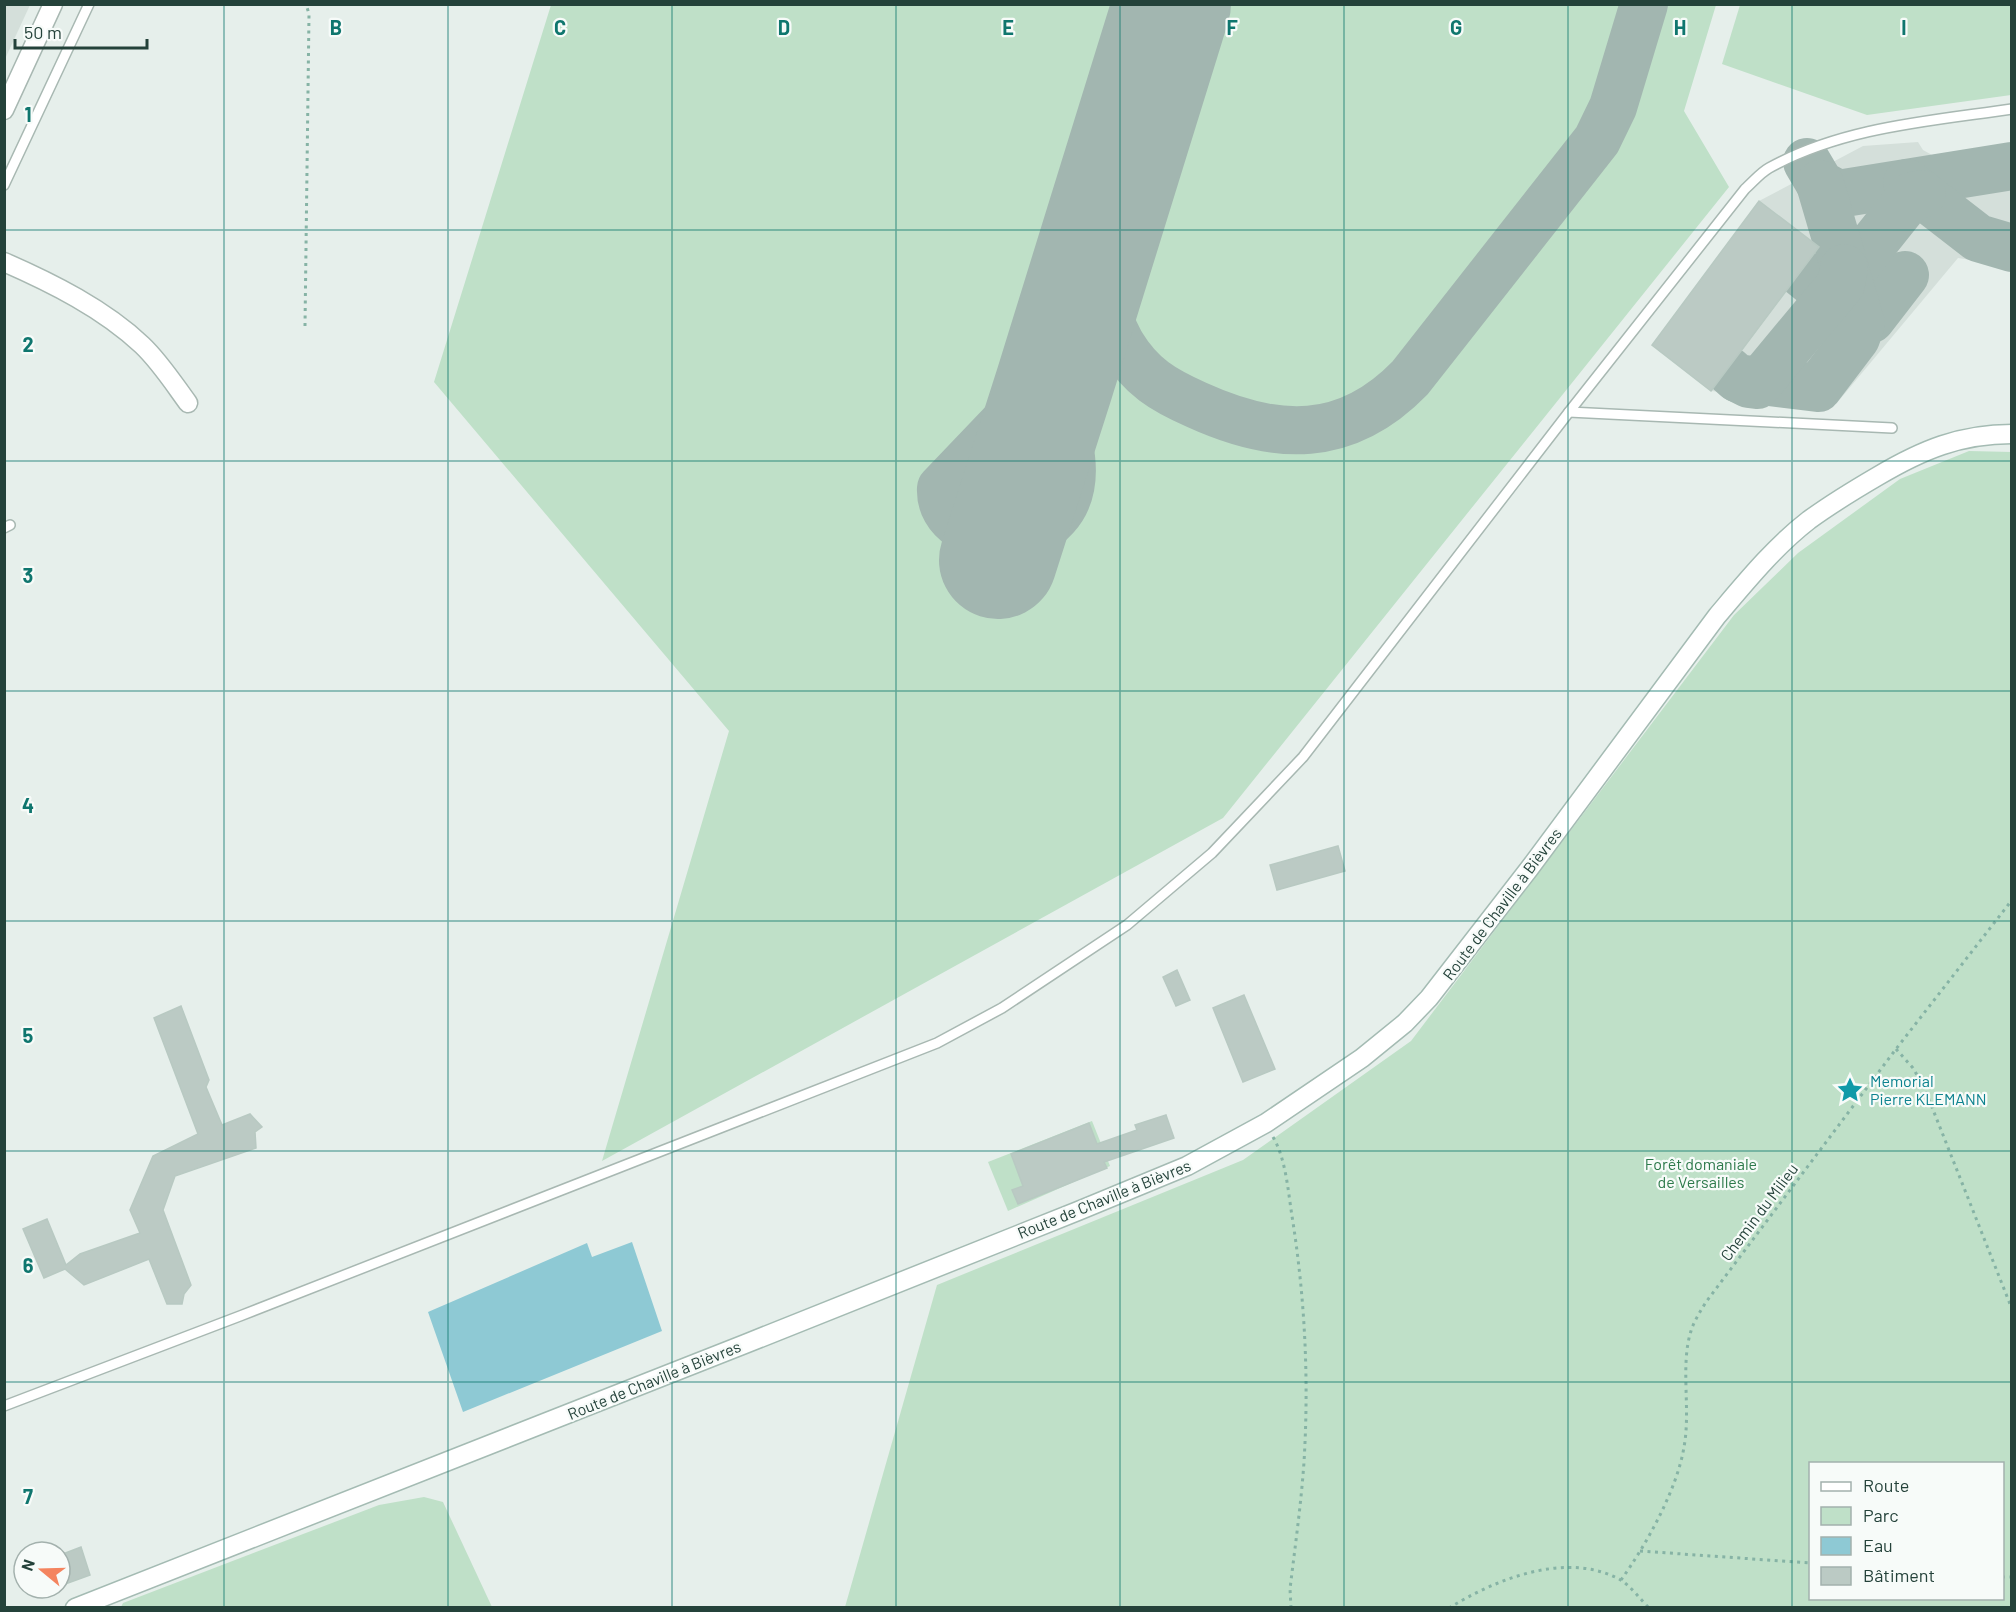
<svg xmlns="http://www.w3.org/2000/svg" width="2016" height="1612" font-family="Barlow,sans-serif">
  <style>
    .built { fill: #d4dfda }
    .green { fill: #bfe0c8; fill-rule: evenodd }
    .water { fill: #8ec9d4 }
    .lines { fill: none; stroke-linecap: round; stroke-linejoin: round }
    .taxiway { stroke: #a2b6b0; stroke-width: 48 }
    .runway { stroke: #a2b6b0; stroke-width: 118 }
    .building { fill: #bbcac4; stroke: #b8c9c2; stroke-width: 1.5 }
    .lane-casing { stroke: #a8b8b2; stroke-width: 12 }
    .street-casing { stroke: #a8b8b2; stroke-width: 21 }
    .secondary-casing { stroke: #a4bbb3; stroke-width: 21 }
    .path { stroke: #86b3a5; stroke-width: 3; stroke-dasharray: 3 4.5; stroke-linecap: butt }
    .lane { stroke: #fff; stroke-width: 9 }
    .street { stroke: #fff; stroke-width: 18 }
    .secondary { stroke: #fff; stroke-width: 18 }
    .grid { fill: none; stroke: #0f766e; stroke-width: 1.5; stroke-opacity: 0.55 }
    .labels { text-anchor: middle; stroke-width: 4.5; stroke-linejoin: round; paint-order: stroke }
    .street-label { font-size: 16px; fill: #24423a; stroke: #f7fbf9 }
    .culture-label { font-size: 16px; fill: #0d838f; stroke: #f7fbf9; text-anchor: start }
    .park-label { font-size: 16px; fill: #2d7a4b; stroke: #f7fbf9 }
    .grid-label { font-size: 20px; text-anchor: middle; font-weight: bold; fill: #0f766e; stroke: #f7fbf9; stroke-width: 4.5; stroke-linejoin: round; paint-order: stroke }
  </style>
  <rect width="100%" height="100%" fill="#e6efeb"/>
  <g class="built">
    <polygon points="5,4 30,5 5,59 4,5"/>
    <polygon points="1918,142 1923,150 1932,155 2011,143 2011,266 1958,258 1836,404 1711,391 1818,247 1759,201 1863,146"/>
  </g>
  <g class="green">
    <polygon points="551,5 1716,5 1684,111 1729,187 1223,818 602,1161 729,731 434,382"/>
    <polygon points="1740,5 2011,5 2011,95 1867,115 1722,64"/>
    <path d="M1969,451L2012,452L2011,1607H845L937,1285L1243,1160L1411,1041L1734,615L1798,553L1900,479ZM1810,1464H2002V1598H1810Z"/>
    <polygon points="1092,1121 1110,1166 1008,1211 988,1162"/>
    <polygon points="424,1497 443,1502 492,1607 121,1607 123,1603 379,1505"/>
  </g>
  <polygon class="water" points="632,1242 662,1331 463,1412 428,1312 587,1243 592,1257"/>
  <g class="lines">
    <g class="taxiway">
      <polyline points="1807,162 1820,184 1838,194 2012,166"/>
      <polyline points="1907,183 1978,238 2012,248"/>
      <path d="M1104,220C1099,262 1099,305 1121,344C1141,377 1163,390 1197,405C1276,441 1346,444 1410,378L1597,140L1613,107L1644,4"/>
      <polyline points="1800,272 1852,314 1871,319 1905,275"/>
      <polyline points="1841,284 1911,196 1922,194"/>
      <polyline points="1728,370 1737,378 1818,388 1856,338 1861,324 1820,184"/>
      <polyline points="1739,379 1749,384 1757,385 1841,284 1844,268"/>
      <path d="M1048,413C1054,429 1069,438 1071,457C1084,565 937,554 941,488L1048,376L1068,340"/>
    </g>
    <polyline class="runway" points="998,560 1054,385 1172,4"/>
  </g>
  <g class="building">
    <polygon points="1759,201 1819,247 1711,391 1652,345"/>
    <polygon points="1338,846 1345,871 1277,890 1270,865"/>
    <polygon points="1177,970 1190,1000 1176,1006 1163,977"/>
    <polygon points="1244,995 1275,1069 1243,1082 1213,1008"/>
    <polygon points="181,1006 209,1080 206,1087 222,1125 250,1114 262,1127 255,1132 256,1148 175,1176 163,1210 191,1285 184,1294 182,1304 167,1304 149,1259 84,1285 65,1269 44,1278 23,1229 47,1219 66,1265 80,1254 140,1233 130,1210 153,1156 198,1134 154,1018"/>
    <polygon points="1166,1115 1174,1138 1104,1162 1107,1168 1018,1204 1012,1190 1023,1186 1011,1154 1089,1123 1097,1144 1137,1130 1135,1125"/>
    <polygon points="81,1547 90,1575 60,1586 60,1555"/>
  </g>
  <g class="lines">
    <g class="lane-casing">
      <g id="lane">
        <polyline points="4,185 89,4"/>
        <polyline points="1569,412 1892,428"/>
        <polyline points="4,528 10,525"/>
        <path d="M4,1406L240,1316L937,1043L1002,1008L1127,925L1212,853L1303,757L1569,412L1745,189C1753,182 1760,173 1769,168C1843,127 1930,121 2012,109"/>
      </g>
    </g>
    <g class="street-casing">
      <g id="street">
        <polyline points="4,110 53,4"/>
        <path d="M4,262C52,283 104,309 142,345C160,362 174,384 188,403"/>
      </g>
    </g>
    <g class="secondary-casing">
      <path id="secondary" d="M75,1608L745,1344L1078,1211L1187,1166L1266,1123L1362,1058L1405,1023L1429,998L1529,869L1717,616C1745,583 1774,547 1809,520C1831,504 1854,490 1878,476C1922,450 1960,434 2012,434"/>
    </g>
    <g class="path">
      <polyline points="305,326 309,14 306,4"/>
      <polyline points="1896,1049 1913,1068 1924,1087 2012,1309"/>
      <path d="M1273,1137C1286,1159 1288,1191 1292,1216C1305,1298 1309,1379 1304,1462C1301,1505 1295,1547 1290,1589L1291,1608"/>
      <polyline points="1640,1551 1810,1563"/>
      <polyline points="2002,1577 2012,1577"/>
      <path d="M1621,1580C1646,1545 1677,1490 1684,1447C1691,1410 1680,1365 1691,1331C1694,1321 1700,1312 1706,1302L1896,1049L2012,900"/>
      <path d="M1449,1608C1496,1579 1566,1551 1619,1579C1630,1585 1640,1599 1649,1608"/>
    </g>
    <use href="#lane" class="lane"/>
    <use href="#street" class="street"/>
    <use href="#secondary" class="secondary"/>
  </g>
  <path class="grid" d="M224,4V1608M448,4V1608M672,4V1608M896,4V1608M1120,4V1608M1344,4V1608M1568,4V1608M1792,4V1608M4,230H2012M4,461H2012M4,691H2012M4,921H2012M4,1151H2012M4,1382H2012"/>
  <defs>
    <g id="sight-bare" transform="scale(2.07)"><path d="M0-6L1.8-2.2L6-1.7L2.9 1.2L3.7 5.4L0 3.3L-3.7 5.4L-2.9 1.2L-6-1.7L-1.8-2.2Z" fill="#0f9aa8" stroke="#f7fbf9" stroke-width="2.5" paint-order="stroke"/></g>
  </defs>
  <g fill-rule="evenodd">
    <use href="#sight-bare" x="1850" y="1090"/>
  </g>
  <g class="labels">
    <g class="street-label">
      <text transform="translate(1502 904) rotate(-53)" y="6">Route de Chaville à Bièvres</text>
      <text transform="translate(1104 1199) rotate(-22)" y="6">Route de Chaville à Bièvres</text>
      <text transform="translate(1759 1212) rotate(-53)" y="6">Chemin du Milieu</text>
      <text transform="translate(654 1380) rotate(-22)" y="6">Route de Chaville à Bièvres</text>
    </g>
    <g class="culture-label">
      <text x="1870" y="1087">Memorial<tspan x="1870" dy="18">Pierre KLEMANN</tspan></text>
    </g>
    <g class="park-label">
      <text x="1701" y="1170">Forêt domaniale<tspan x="1701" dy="18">de Versailles</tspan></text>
    </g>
  </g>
  <g class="grid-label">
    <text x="336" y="35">B</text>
    <text x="560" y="35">C</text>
    <text x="784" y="35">D</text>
    <text x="1008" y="35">E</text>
    <text x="1232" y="35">F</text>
    <text x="1456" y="35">G</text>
    <text x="1680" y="35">H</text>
    <text x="1904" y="35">I</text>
    <text x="28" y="122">1</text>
    <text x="28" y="352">2</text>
    <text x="28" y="583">3</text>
    <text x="28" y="813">4</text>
    <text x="28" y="1043">5</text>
    <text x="28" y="1273">6</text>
    <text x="28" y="1504">7</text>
  </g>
  <rect width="2016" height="1612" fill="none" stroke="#24423a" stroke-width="12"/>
  <rect x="1809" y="1462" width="195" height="138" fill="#f7fbf9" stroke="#a3b1ad" stroke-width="1.5"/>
  <rect x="1821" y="1482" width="30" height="9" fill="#ffffff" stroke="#a3b1ad" stroke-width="1.5"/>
  <text x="1863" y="1492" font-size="18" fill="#24423a">Route</text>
  <rect x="1821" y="1507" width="30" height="18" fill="#bfe0c8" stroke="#a3b1ad" stroke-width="1.5"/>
  <text x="1863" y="1522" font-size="18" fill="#24423a">Parc</text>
  <rect x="1821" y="1537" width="30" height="18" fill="#8ec9d4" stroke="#a3b1ad" stroke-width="1.5"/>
  <text x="1863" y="1552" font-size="18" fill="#24423a">Eau</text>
  <rect x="1821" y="1567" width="30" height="18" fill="#bbcac4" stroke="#a3b1ad" stroke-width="1.5"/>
  <text x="1863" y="1582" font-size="18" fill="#24423a">Bâtiment</text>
  <g transform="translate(42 1570) rotate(289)"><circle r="28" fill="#f7fbf9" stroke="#a3b1ad" stroke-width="1.5"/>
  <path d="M0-4.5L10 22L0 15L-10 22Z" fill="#f4845f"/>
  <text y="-9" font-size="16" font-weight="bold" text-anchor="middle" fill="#24423a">N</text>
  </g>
  <path d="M15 39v9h132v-9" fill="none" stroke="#24423a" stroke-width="3"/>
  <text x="24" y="39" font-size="18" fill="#24423a" stroke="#f7fbf9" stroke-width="4.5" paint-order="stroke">50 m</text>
</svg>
